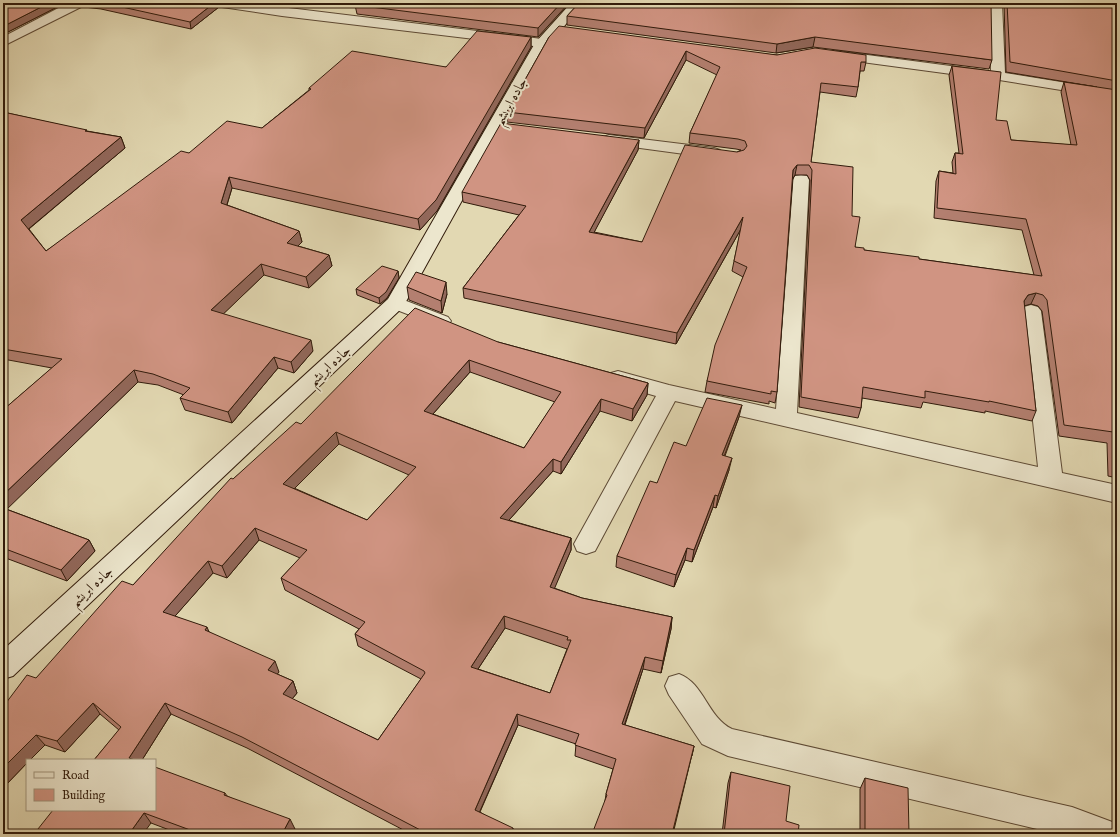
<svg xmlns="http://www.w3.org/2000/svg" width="1120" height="837" font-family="'IM FELL English',Amiri,serif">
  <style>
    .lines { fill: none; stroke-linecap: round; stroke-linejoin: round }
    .street-casing { stroke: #5d4a35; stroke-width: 2 }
    .secondary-casing { stroke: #311b0b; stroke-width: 2 }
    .street { fill: #ece6cd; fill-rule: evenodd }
    .secondary { fill: #ece6cd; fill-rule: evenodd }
    .wall { fill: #b37f70; stroke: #311b0b; fill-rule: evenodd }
    .shaded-wall { fill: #92685b; stroke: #311b0b }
    .building { fill: #d09482; stroke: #311b0b; fill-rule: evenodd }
    .labels { text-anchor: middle; stroke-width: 4; stroke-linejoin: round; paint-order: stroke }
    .street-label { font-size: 14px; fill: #311b0b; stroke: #ece6cd }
  </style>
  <rect width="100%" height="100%" fill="#e2d8b2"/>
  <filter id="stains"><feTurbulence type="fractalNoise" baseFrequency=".005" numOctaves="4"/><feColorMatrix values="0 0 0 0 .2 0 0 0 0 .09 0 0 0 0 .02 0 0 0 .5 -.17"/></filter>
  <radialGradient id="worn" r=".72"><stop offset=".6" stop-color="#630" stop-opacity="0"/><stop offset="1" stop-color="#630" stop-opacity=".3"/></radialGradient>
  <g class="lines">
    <g class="street-casing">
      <g id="street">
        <polygon points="68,3 84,3 83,6 3,46 3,37"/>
        <polygon points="216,3 248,3 542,39 547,40 549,43 547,46 542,47 282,16 222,7"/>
        <polygon points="990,3 1002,3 1005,73 1117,91 1117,99 993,79 991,76"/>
        <polygon points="1109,3 1117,3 1117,20 1112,19"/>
        <polygon points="837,51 981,70 986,71 988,74 986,77 981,78 832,58 830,55 832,52"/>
        <polygon points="609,135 714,148 720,150 722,153 720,156 714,158 603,143 601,140 603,137"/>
        <polygon points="801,175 807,176 809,180 797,413 1038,467 1021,311 1024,307 1031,305 1038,307 1041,311 1062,473 1117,485 1117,503 675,401 595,551 586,554 577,551 574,544 656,396 611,383 607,378 611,373 618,371 669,385 776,409 793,180 795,176"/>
        <polygon points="396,297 448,317 451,321 448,325 441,327 389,307 386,303 389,299"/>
        <path d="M679,674C704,683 708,718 732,729L1072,807L1115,823L1117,834H1058L728,756L702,744L669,695L665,686L669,677Z"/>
      </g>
    </g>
    <g class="secondary-casing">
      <polygon id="secondary" points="571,3 584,3 548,45 403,307 13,676 3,679 3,650 388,299 535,43"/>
    </g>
    <use href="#street" class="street"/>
    <use href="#secondary" class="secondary"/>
  </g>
  <g class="wall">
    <polygon points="3,3 65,3 8,32 3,32"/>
    <polygon points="83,3 218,3 219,7 191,29 101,9 84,7"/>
    <polygon points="262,3 283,3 281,5"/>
    <polygon points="358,3 569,3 538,37 357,14 355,5"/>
    <polygon points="579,3 992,60 989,69 813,47 776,53 567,25 567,16"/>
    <polygon points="1004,3 1113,3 1114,11 1117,12 1117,319 1116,319 1117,321 1117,478 1108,476 1107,443 1059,436 1042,311 1038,306 1031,304 1024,305 1036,411 1032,421 985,411 985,413 923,402 921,408 862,398 861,408 858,418 799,407 810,180 807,175 795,175 793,178 777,392 775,403 769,401 769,404 705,392 707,381 743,277 732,271 734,261 741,229 676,344 464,298 463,288 519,215 463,202 462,192 639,140 638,150 594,232 642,242 737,152 741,150 736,149 689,143 690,133 717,75 686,60 644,138 507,122 507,112 549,37 866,62 864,71 860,71 858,87 856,97 820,92 811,162 852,216 855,247 864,250 919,259 1034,275 1022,230 934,218 936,181 939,171 953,173 952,162 955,153 959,153 949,75 952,66 1011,140 1071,145 1061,92 1064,82 1097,87 1006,72"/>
    <polygon points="531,37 531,47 437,211 420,230 232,188 227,205 299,231 302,242 298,246 329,255 332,266 309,288 264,275 223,314 313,351 294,373 278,368 232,423 185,410 180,398 184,395 158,385 138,382 6,509 89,540 95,551 67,581 3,557 3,410 52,368 3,359 3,112 87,131 121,137 125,148 29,229 46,251 189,153 262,128 309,90 309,88 446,67"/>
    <polygon points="398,271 399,278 387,298 380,304 357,295 356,289"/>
    <polygon points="407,287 447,294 442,313 409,300"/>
    <path d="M498,342L648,383L647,395L632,421L600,411L561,474L553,471L509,520L571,538V550L554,588L582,598L672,617L671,629L661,673L643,669L625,725L694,746L692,756L605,801L606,794L613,769L575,756L576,744L518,725L480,812L513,834H411L247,748L171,714L142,760H94L119,730L100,714L65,752L45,745L30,760H27V763L3,788V707L36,678L133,585L233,479L301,424ZM470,372L555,402L524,448L433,414ZM339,444L409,475L367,520L294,488ZM259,540L300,558L281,578L285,590L359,629L355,634L358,646L421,679L378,740L292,699L297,693L293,681L277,674L279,672L209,632L175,616L213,573L227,578ZM505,628L567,649L550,693L478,669Z"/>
    <polygon points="739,417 725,456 729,470 716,508 713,507 692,562 685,560 674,587 616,567 617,556 657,483 686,446"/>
    <polygon points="731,772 798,834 722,834 728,783"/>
    <polygon points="865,778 909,834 860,834 860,789"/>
    <polygon points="225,793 227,796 295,829 292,834 180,834 151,823 53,810"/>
  </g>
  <g class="shaded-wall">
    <polygon points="49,3 65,3 8,32 6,25"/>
    <polygon points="214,3 218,3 219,7 191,29 190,22"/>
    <polygon points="561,3 569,3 538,37 538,28"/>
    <polygon points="531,37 531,47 437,211 420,230 418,219"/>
    <polygon points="815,37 813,47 776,53 777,44"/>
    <polygon points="686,51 686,60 644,138 645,128"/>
    <polygon points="121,137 125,148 26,231 21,220"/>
    <polygon points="639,140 638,150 589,242 589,232"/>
    <polygon points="797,165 795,175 792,180 793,170"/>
    <polygon points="229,177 232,188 224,214 221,203"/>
    <polygon points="743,217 742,227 676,344 677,333"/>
    <polygon points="299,231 302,242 290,254 287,243"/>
    <polygon points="329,255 332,266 309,288 306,277"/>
    <polygon points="261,264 264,275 215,322 211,310"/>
    <polygon points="398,271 399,278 387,298 380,304 379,298"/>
    <polygon points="446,282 447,294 442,313 441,301"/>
    <polygon points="1036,293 1031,304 1024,306 1024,301 1028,295"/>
    <polygon points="311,340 313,351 294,373 291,362"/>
    <polygon points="274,357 278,368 232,423 228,412"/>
    <polygon points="469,360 470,372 425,423 424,411"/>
    <polygon points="134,370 138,382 3,513 3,495"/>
    <polygon points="648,383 647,395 632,421 633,409"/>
    <polygon points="601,399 600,411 561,474 561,462"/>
    <polygon points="742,405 739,417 720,467 722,455"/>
    <polygon points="336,432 339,444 287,496 283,484"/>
    <polygon points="732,458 729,470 716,508 718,496"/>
    <polygon points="553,459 553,471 501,529 500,518"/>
    <polygon points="715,495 713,507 692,562 694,550"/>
    <polygon points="255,528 259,540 227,578 222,566"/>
    <polygon points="571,538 571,550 550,599 550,587"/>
    <polygon points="89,540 95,551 67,581 61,570"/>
    <polygon points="687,548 685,560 674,587 676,575"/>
    <polygon points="208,561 213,573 169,623 163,612"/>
    <polygon points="504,616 505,628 472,678 471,667"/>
    <polygon points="672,617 671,629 661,673 663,661"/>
    <polygon points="3,620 7,626 3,631"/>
    <polygon points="207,627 212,639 205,630"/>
    <polygon points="645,657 643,669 621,735 622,724"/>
    <polygon points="275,661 279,672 272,681 268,670"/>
    <polygon points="293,681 297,693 287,705 283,694"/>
    <polygon points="93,703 100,714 65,752 57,741"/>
    <polygon points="165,703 171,714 142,760 131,760 129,758"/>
    <polygon points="517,714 518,725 476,820 475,810"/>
    <polygon points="36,735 45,745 30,760 27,760 27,763 3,788 3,768"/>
    <polygon points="694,746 673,834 672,834"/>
    <polygon points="144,813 151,823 143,834 129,834"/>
    <polygon points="290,819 295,829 292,834 282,834"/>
    <polygon points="513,828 513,834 510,834"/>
  </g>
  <g class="building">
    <polygon points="3,3 49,3 6,25 3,25"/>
    <polygon points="104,3 214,3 190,22"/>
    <polygon points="358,3 561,3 538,28 355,5"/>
    <polygon points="579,3 991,3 992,60 815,37 777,44 567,16"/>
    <polygon points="1007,3 1113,3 1114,11 1117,12 1117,81 1010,62"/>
    <polygon points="559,26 777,55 815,48 866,55 866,62 861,62 858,87 821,83 811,162 853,167 852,216 860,217 855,247 864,248 864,250 919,257 919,259 1042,276 1026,219 937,208 939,171 956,174 955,153 963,154 952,66 1001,72 996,120 1007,121 1011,140 1077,145 1064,82 1117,90 1117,308 1113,308 1117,321 1117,466 1114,466 1113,432 1064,425 1047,300 1043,295 1036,293 1028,295 1024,301 1036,411 989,401 989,402 925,391 925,398 863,387 861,408 801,397 812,170 809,165 797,165 793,170 777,392 771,391 771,394 707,381 715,345 747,267 734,261 743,217 677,333 463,288 526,206 462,192 501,123 639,140 589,232 642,242 685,145 737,152 744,150 747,146 745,141 738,139 690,133 720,67 686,51 645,128 507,112 549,37"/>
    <polygon points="477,31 531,37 436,200 418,219 229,177 221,203 299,231 287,243 329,255 306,277 261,264 211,310 311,340 291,362 274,357 228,412 180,398 190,388 153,374 134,370 3,495 3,410 62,359 3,349 3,112 87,130 85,131 121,137 21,220 46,251 181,151 189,153 227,121 262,128 311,89 309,88 352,51 446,67"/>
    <polygon points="382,266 398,271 386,292 379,298 356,289"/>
    <polygon points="416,272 446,282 441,301 407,287"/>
    <path d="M415,308L498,342L648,383L633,409L601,399L561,462L553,459L500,518L571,538L550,587L582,598L672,617L663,661L645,657L622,724L694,746L672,834H592L607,795L606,794L616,759L575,745L579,734L517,714L475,810L513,828L510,834H428L242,737L165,703L129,758L135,760H94L121,727L93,703L57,741L36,735L3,768V707L27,675L36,678L122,581L133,585L231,478L233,479L296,422L301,424ZM469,360L561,392L524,448L424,411ZM336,432L416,467L367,520L283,484ZM255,528L307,550L281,578L365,622L355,634L424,671L425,673L378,740L283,694L293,681L268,670L275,661L205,630L207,627L163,612L208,561L222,566ZM504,616L568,637L567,640H571L550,693L471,667Z"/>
    <polygon points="707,398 742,405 722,455 732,458 718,496 715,495 694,550 687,548 676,575 617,556 650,481 657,483 674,442 686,446"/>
    <polygon points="3,508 89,540 61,570 3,548"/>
    <polygon points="155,767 225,793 224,795 290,819 282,834 201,834 144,813 129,834 34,834 53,810 155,810"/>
    <polygon points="731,772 790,786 786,821 799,825 798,834 724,834"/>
    <polygon points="865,778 908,788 909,834 865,834"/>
  </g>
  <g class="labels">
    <g class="street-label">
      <text transform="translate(510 101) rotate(-60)" y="5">جاده ابریشم</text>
      <text transform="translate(329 365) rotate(-43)" y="5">جاده ابریشم</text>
      <text transform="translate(91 586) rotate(-43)" y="5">جاده ابریشم</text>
    </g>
  </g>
  <rect width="1120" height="837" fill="none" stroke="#e2d8b2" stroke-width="16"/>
  <rect x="4" y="4" width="1112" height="829" fill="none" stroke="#311b0b" stroke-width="2"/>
  <rect x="8" y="8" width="1104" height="821" fill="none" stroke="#311b0b"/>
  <rect x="26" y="759" width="130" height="52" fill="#ece6cd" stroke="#a1957f"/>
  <rect x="34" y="772" width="20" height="6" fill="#ece6cd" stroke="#a1957f"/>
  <text x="62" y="779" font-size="12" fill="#311b0b">Road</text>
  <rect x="34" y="789" width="20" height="12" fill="#d09482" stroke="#a1957f"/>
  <text x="62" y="799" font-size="12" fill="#311b0b">Building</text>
  <rect width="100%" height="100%" filter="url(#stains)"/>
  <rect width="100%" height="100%" fill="url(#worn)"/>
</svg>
